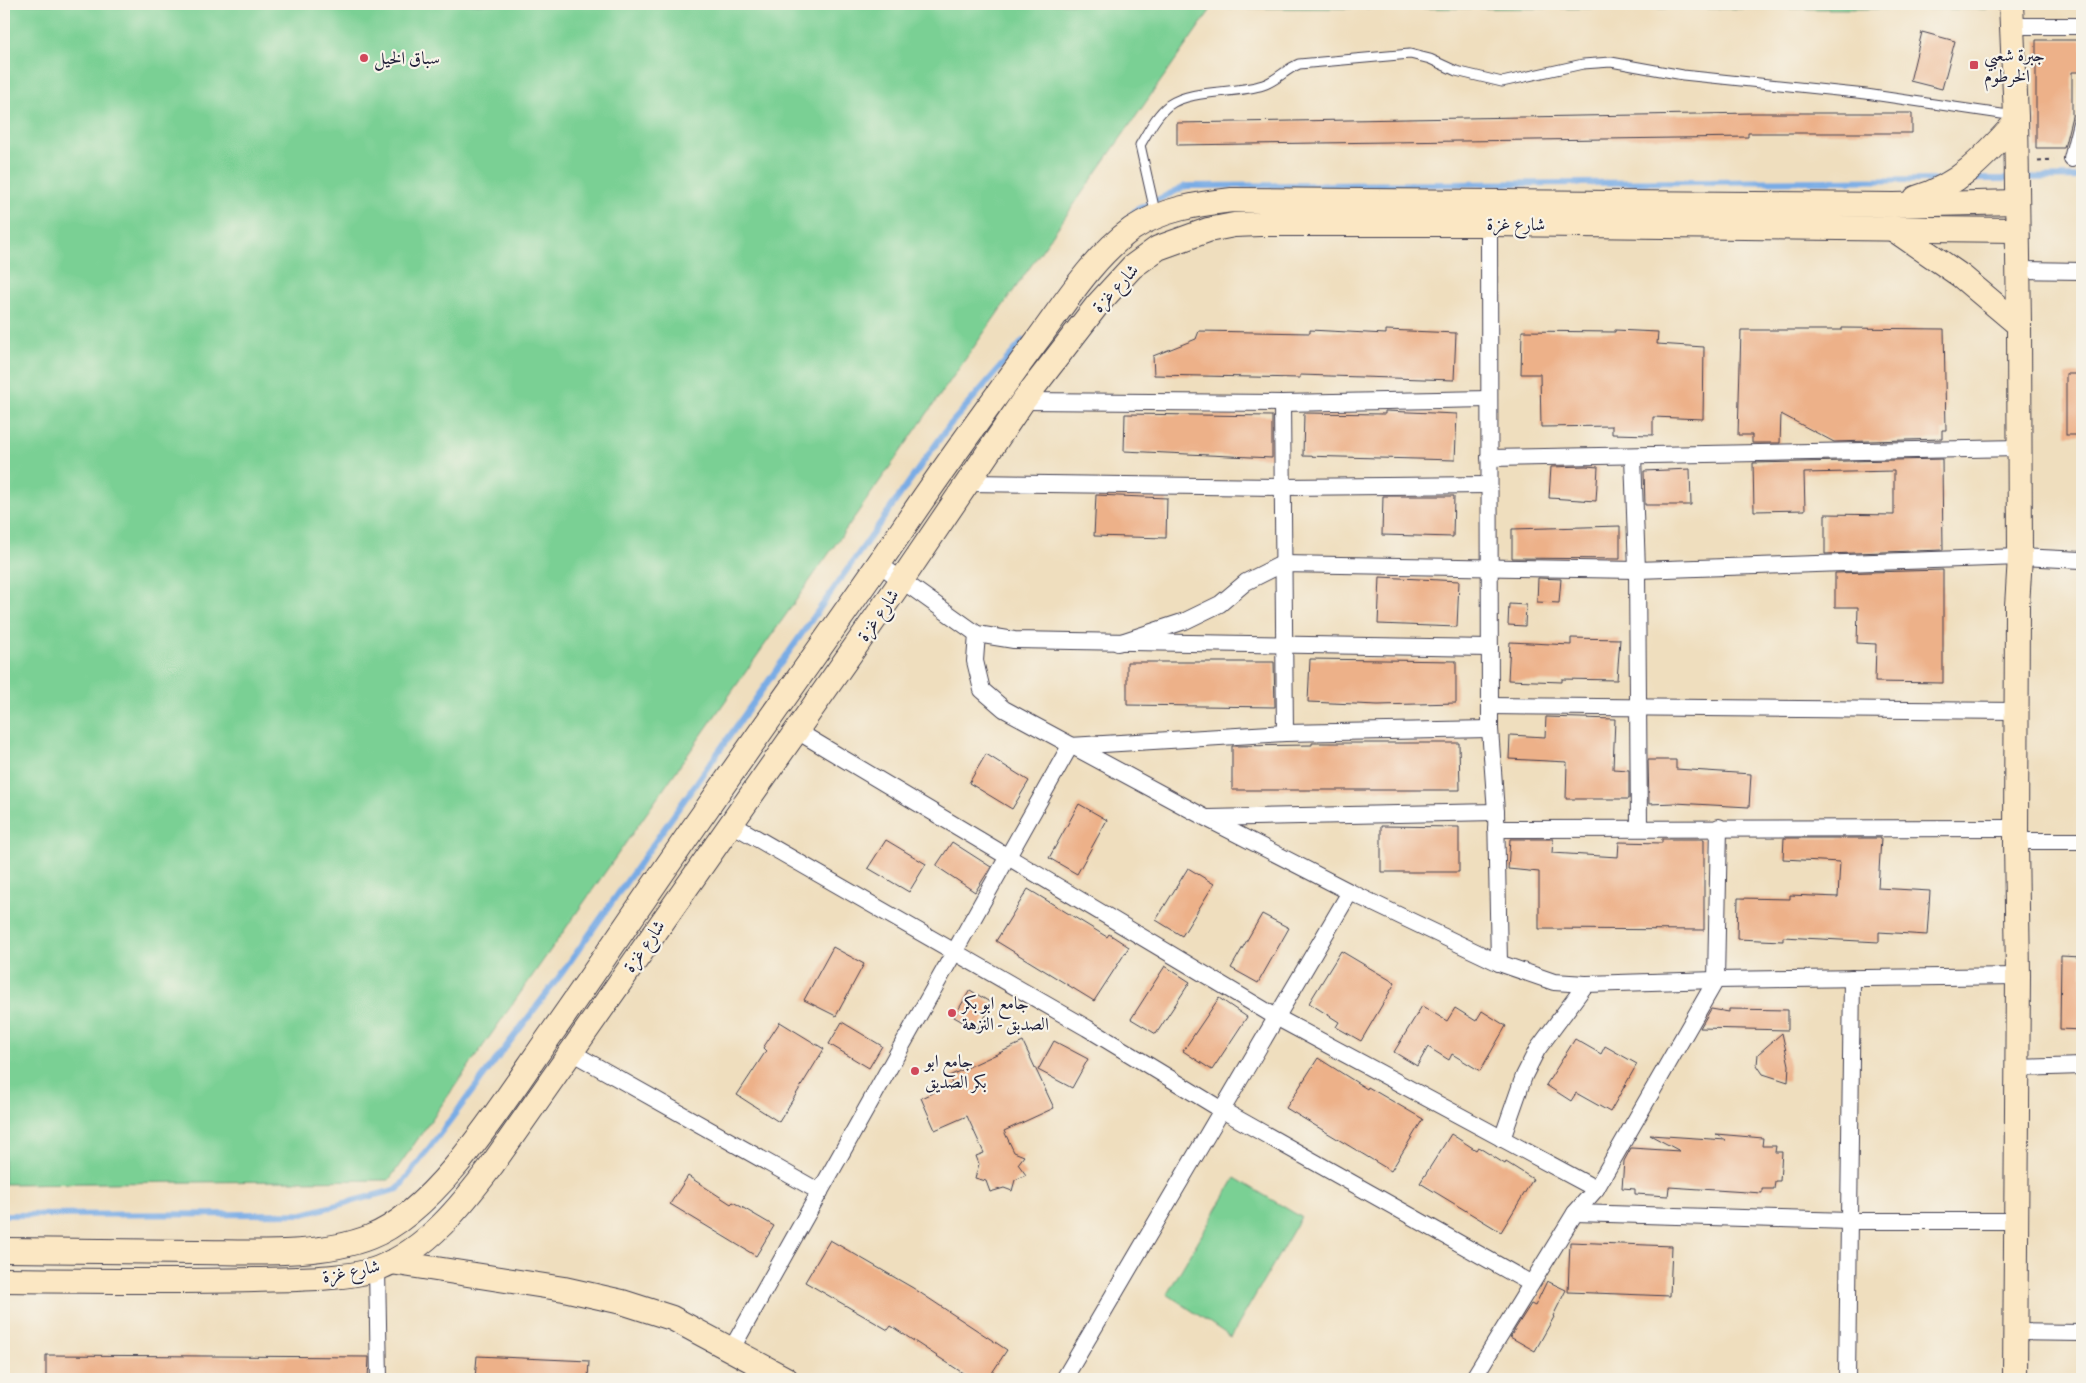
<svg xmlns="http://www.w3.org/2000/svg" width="2086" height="1383" font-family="'EB Garamond',Amiri,serif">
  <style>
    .green { fill: #7ad094; stroke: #4e7968 }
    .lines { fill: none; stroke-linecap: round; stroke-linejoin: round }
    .stream { stroke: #79ace5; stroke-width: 6 }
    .building { fill: #edb189 }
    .lane-casing { stroke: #413e4f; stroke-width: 11 }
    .street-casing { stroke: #413e4f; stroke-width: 18 }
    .secondary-casing { stroke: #413e4f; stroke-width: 26 }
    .path { stroke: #413e4f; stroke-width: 3; stroke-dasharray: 4 4; stroke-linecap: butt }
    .lane { stroke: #fff; stroke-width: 9 }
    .street { stroke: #fff; stroke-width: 16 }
    .secondary { stroke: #fbe7c3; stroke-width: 24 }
    .poi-dot { fill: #d1495b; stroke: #f7f3e8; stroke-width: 2 }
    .labels { text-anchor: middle; stroke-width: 4.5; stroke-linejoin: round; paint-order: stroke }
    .poi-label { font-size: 18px; fill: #22223b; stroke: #f7f3e8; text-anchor: start }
    .street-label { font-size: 18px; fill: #22223b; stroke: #f7f3e8 }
  </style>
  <rect width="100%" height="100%" fill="#f7f3e8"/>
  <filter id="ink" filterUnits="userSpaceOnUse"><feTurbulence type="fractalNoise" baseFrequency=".02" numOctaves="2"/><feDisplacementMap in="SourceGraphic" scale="10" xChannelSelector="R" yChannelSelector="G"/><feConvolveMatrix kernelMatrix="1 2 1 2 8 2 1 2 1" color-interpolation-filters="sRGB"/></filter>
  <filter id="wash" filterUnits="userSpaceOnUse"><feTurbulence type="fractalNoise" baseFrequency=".0096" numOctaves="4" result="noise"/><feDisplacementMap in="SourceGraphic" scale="20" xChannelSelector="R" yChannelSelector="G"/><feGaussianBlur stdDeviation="1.12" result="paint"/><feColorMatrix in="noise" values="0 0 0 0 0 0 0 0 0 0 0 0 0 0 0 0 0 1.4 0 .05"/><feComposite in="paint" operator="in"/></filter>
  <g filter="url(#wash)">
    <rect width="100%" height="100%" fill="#efdebe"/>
    <g class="green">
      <polygon points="4,4 1987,4 1987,9 1212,8 389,1180 4,1184"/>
      <polygon points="1235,1178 1301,1217 1231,1337 1167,1294"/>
    </g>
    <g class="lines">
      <g class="stream">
        <polyline points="2022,178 2082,177"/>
        <polyline points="1967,179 2012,179"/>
        <polyline points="1125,222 1136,210 1186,186 1937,180"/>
        <polyline points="4,1215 303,1214 398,1189 562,973 948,427 1023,341"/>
      </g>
    </g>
    <g id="blocks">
      <g class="building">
        <polygon points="1922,32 1955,41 1942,89 1910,81"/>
        <polygon points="2036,40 2082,40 2082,72 2072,72 2072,116 2064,148 2036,148"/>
        <polygon points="1753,113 1912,113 1912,133 1748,133 1748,137 1177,145 1177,123"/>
        <polygon points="1842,328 1944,329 1946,430 1942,430 1942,439 1834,442 1781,414 1780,443 1752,443 1752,435 1738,435 1741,330 1842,330"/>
        <polygon points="1310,330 1386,334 1386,330 1456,333 1454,380 1300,375 1300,378 1154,375 1153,356 1196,339 1199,331 1310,333"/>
        <polygon points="1615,330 1658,332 1657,344 1704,347 1703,419 1653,417 1653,435 1612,434 1612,426 1541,427 1540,374 1521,374 1522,331 1615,332"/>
        <rect x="2066" y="374" width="16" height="61"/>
        <polygon points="1385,411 1457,414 1455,460 1303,456 1304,413 1385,414"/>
        <polygon points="1125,414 1272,416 1272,458 1124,451"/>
        <polygon points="1942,459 1943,550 1825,554 1825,514 1894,515 1894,471 1804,473 1805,510 1754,511 1753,463"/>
        <polygon points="1586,466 1598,467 1596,501 1549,498 1551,467"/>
        <polygon points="1690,469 1691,505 1645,505 1644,471"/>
        <polygon points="1096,495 1167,498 1166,538 1094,536"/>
        <polygon points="1383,496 1454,496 1453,537 1382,535"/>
        <polygon points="1620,526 1620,559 1512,558 1512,529"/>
        <polygon points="1943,570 1943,683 1875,682 1876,644 1857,643 1858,607 1835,607 1835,573"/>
        <polygon points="1380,577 1459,581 1457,627 1378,624"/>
        <polygon points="1538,578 1561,579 1559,603 1537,602"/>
        <polygon points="1509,604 1526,605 1525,626 1508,625"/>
        <polygon points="1571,638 1620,639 1617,680 1562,679 1562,682 1508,680 1510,642 1571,645"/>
        <polygon points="1310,659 1456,661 1456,703 1378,705 1308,702"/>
        <polygon points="1127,662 1274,662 1275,707 1127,705"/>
        <polygon points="1546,717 1615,719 1613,769 1629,770 1629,799 1566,799 1567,762 1509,759 1510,735 1545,737"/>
        <polygon points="1312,743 1459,743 1460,790 1232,790 1232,746 1312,745"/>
        <polygon points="986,754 1029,781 1012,809 969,783"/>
        <polygon points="1648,760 1676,760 1676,769 1751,774 1749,807 1675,803 1649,804"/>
        <polygon points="1079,804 1107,820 1077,874 1049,858"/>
        <polygon points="1381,826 1459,827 1459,872 1381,872"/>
        <polygon points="1784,838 1881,838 1878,888 1930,891 1927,935 1879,932 1879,942 1783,937 1783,941 1737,939 1738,898 1790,899 1790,895 1838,897 1840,862 1783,859"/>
        <polygon points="1510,839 1553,839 1552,853 1618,857 1619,842 1662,843 1662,839 1704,839 1704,930 1539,929 1539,872 1508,869"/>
        <polygon points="886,840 926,864 909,892 868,868"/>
        <polygon points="952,842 991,867 975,892 936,866"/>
        <polygon points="1188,868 1214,884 1182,936 1156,920"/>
        <polygon points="1028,889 1107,937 1109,934 1129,947 1094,1001 996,941"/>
        <polygon points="1262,914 1289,928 1258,983 1231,968"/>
        <polygon points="833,947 864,964 836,1016 804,1000"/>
        <polygon points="1341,951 1395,983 1361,1041 1336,1027 1339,1022 1309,1003"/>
        <polygon points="2061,956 2082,957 2082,1030 2060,1029"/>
        <polygon points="1165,966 1190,982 1156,1034 1131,1019"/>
        <polygon points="970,990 993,1004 977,1030 954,1017"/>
        <polygon points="1219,998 1247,1017 1212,1070 1183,1051"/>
        <polygon points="1422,1006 1447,1021 1455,1008 1476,1021 1482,1011 1506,1026 1480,1071 1452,1054 1449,1060 1428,1047 1417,1066 1394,1052"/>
        <polygon points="1711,1009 1729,1012 1729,1009 1788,1010 1788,1030 1700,1028"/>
        <polygon points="780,1022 824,1049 779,1122 737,1095 766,1051 763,1048"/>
        <polygon points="842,1022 882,1046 869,1068 829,1044"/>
        <polygon points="1782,1033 1789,1065 1788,1082 1763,1074 1757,1065 1758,1054"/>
        <polygon points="1575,1039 1601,1054 1605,1046 1637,1064 1610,1112 1576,1093 1571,1101 1546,1085"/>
        <polygon points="1054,1041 1088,1059 1072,1088 1038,1070"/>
        <polygon points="1023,1042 1054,1108 1004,1131 1014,1152 1024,1156 1018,1164 1026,1175 1015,1180 1012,1191 1004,1188 990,1192 986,1181 975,1178 979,1164 976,1156 984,1153 967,1116 935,1130 921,1098 952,1084 949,1076"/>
        <polygon points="1318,1058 1367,1089 1368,1087 1423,1119 1391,1171 1286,1108"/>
        <polygon points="1451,1134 1476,1150 1478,1147 1505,1164 1506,1162 1533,1179 1501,1232 1420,1183"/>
        <polygon points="1716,1134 1763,1138 1762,1146 1776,1146 1775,1152 1782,1152 1780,1181 1775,1181 1774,1189 1762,1189 1762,1193 1669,1187 1668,1196 1635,1194 1635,1189 1622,1188 1624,1161 1631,1148 1680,1151 1650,1135 1726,1140"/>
        <polygon points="688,1176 731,1204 733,1202 774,1226 756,1256 670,1204"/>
        <polygon points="830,1240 913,1288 1007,1350 988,1379 972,1379 891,1326 888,1330 805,1282"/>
        <polygon points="1570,1242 1672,1246 1670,1296 1568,1292"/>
        <polygon points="1547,1281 1566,1290 1553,1316 1554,1317 1535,1351 1510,1337 1531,1304 1535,1306"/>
        <polygon points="46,1355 369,1357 368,1379 46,1379"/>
        <polygon points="477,1356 589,1361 588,1379 475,1379"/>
      </g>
    </g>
  </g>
  <g filter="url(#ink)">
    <use href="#blocks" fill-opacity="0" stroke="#413e4f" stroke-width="1"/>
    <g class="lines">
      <g class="lane-casing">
        <path id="lane" d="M1156,216L1140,145C1148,132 1156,115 1169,105C1191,89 1236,94 1263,85C1276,81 1286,69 1299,64L1410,54L1430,59L1456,71L1502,82L1583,64L1611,62L1683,75L1866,94L2015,116"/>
      </g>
      <g class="street-casing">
        <g id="street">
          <polyline points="2011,26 2082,26"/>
          <polyline points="2072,159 2082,119"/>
          <polyline points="1489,224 1490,729 1496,812 1499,963"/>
          <polyline points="2018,270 2082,271"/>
          <polyline points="1023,401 1282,403 1489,399"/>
          <polyline points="1282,403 1285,733"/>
          <polyline points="1633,456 1637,570 1639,827"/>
          <polyline points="1489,458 2020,448"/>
          <polyline points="968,483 1283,487 1489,485"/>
          <polyline points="879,564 977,634 1014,640 1490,648"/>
          <polyline points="977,634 975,661 982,690 1004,709 1206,818 1350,892 1499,963 1554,982 1586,984 1716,980 2018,976"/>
          <polyline points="1118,643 1185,621 1220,604 1246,582 1282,564 1637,570 2020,557 2082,560"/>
          <polyline points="1490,706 2017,711"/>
          <polyline points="797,731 1276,1017 1596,1189"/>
          <polyline points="1208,818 1496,812"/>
          <polyline points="730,823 1087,1028 1222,1110 1530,1283"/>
          <polyline points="1496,829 2016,828"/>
          <polyline points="2016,841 2082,841"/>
          <polyline points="571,1052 820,1192"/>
          <polyline points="2018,1068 2082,1066"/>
          <polyline points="1502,1139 1524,1076 1537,1050 1586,984"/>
          <polyline points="1575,1213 1849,1221 2017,1221"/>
          <polyline points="377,1269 379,1379"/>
          <polyline points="2015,1332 2082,1333"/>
          <polyline points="731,1350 1070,746 1285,733 1490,729"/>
          <polyline points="1064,1379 1350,892"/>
          <polyline points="1473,1379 1575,1213 1596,1189 1716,980 1719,827"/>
          <polyline points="1847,1379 1852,978"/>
        </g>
      </g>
      <g class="secondary-casing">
        <g id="secondary">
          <polyline points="2011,4 2016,116 2019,325 2020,557 2017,606 2016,841 2018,976 2015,1379"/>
          <path d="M1916,198C1960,185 1986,155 2016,122"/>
          <polyline points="1893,229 1961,276 2019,325"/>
          <path d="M4,1250C68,1251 132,1251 196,1252C250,1252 320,1257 370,1237C440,1210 510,1091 554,1030C606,956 656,881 708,807C773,713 840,621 904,527C946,464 991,403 1036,342C1065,303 1092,258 1132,229C1162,209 1198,204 1232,200L1894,205L2017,202"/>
          <polyline points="391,1262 564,1289 622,1302 672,1318 786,1379"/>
          <path d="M4,1280C87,1281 171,1282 254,1280C288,1279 348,1280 379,1268C427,1249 462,1205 492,1165L895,590L1023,401L1098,304L1132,267L1158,248L1208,230L1234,225L1260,224H1489L2017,230"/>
        </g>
      </g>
      <polyline class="path" points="2038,161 2054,160"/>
      <use href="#lane" class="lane"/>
      <use href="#street" class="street"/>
      <use href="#secondary" class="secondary"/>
    </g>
  </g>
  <g class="poi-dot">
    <circle cx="364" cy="58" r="5"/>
    <rect x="1969" y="60" width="10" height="10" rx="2.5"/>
    <circle cx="952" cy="1013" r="5"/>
    <circle cx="915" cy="1071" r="5"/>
  </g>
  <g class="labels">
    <g class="poi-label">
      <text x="1984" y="61">جبرة شعبي<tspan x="1984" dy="21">الخرطوم</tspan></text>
      <text x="374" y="64">سباق الخيل</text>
      <text x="962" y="1009">جامع ابو بكر<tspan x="962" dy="21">الصدبق - النزهة</tspan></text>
      <text x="925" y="1067">جامع ابو<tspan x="925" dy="21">بكر الصديق</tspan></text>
    </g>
    <g class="street-label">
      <text transform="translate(1516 224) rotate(1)" y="6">شارع غزة</text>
      <text transform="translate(1115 288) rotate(-47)" y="6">شارع غزة</text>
      <text transform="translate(878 615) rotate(-55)" y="6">شارع غزة</text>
      <text transform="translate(644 946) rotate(-55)" y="6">شارع غزة</text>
      <text transform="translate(351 1271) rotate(-11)" y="6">شارع غزة</text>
    </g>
  </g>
  <rect width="2086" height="1383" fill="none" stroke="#f7f3e8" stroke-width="20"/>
</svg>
